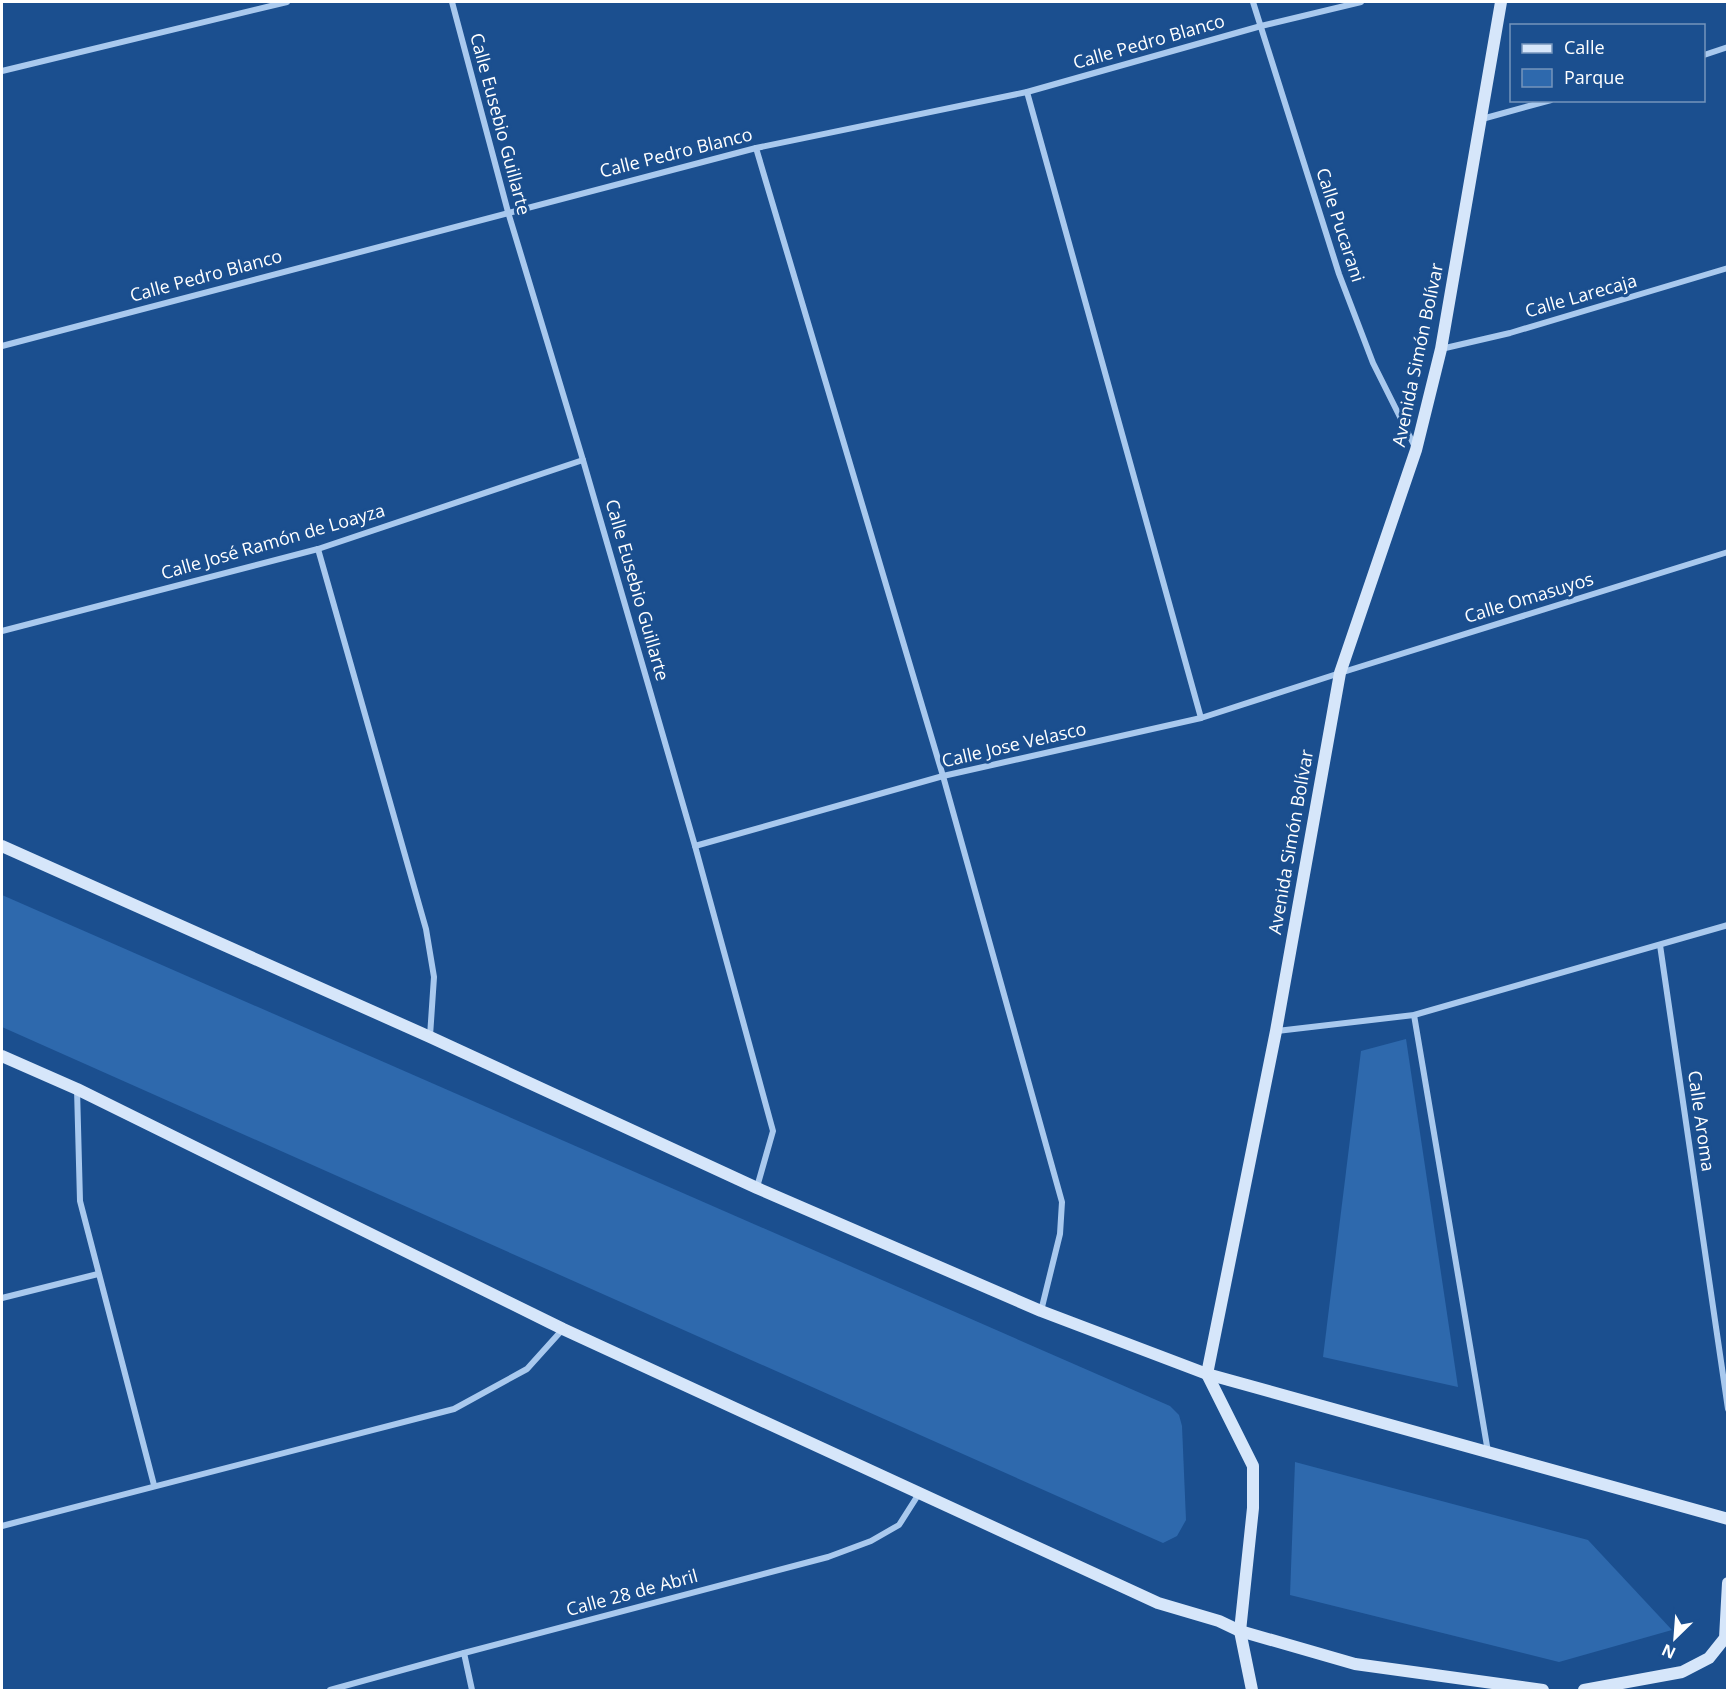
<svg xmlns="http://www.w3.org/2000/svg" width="1729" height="1692" font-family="'Open Sans',sans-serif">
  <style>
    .green { fill: #2e69ad }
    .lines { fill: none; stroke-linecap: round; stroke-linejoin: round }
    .street { stroke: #a9c9ee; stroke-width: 6 }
    .secondary { stroke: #d6e6fa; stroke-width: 12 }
    .labels { text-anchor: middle; stroke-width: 6; stroke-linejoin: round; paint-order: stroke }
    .street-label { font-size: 18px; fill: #fff; stroke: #1b4f8f }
  </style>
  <rect width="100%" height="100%" fill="#1b4f8f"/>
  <g class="green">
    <polygon points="2,895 1170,1406 1179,1415 1182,1426 1186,1520 1177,1536 1163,1543 2,1027"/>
    <polygon points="1406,1039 1458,1387 1323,1357 1361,1051"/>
    <polygon points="1295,1462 1588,1540 1672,1630 1559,1662 1290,1595"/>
  </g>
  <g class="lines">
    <g class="street">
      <polyline points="452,2 508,212 583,460 695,846 773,1131 757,1187"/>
      <polyline points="1253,2 1339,274 1373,363 1415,447"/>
      <polyline points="1704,55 1728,47"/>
      <polyline points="2,71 287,2"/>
      <polyline points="1027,92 1201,718"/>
      <polyline points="1482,119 1551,100"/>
      <polyline points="756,148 943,776 1062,1202 1060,1234 1041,1311"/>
      <polyline points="2,346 756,148 1027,92 1261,26 1361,2"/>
      <polyline points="1441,349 1510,333 1728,268"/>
      <polyline points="318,549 426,929 434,977 430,1036"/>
      <polyline points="2,631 318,549 583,460"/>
      <polyline points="695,846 943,776 1201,718 1340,673 1728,552"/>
      <polyline points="1660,945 1728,1409"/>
      <polyline points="1414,1015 1488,1452"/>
      <polyline points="1277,1031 1414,1015 1728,925"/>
      <polyline points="77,1089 80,1201 154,1485"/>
      <polyline points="2,1298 98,1274"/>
      <polyline points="2,1526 454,1409 527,1369 563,1329"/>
      <polyline points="464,1653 472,1690"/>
      <polyline points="330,1690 464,1653 828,1557 871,1541 899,1525 920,1492"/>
    </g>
    <g class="secondary">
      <polyline points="2,846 430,1037 757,1188 1041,1311 1207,1374 1728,1519"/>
      <polyline points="2,1056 77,1089 563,1329 1158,1603 1219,1621 1240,1631 1355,1664 1543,1690"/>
      <polyline points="1252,1690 1240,1631 1253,1508 1253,1466 1207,1374 1276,1031 1340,673 1416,450 1441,349 1501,2"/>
      <polyline points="1584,1690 1682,1672 1709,1658 1725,1638 1728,1583"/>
    </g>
  </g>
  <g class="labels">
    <g class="street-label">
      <text transform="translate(1149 42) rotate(-16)" y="6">Calle Pedro Blanco</text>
      <text transform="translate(500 124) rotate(75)" y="6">Calle Eusebio Guillarte</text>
      <text transform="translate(676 153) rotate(-14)" y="6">Calle Pedro Blanco</text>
      <text transform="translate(1340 225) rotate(72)" y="6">Calle Pucarani</text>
      <text transform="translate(206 276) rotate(-15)" y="6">Calle Pedro Blanco</text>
      <text transform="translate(1581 296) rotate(-16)" y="6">Calle Larecaja</text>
      <text transform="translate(1418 355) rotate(-78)" y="6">Avenida Simón Bolívar</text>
      <text transform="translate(273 542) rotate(-16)" y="6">Calle José Ramón de Loayza</text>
      <text transform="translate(637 590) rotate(74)" y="6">Calle Eusebio Guillarte</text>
      <text transform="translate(1529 598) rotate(-17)" y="6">Calle Omasuyos</text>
      <text transform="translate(1014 745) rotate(-13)" y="6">Calle Jose Velasco</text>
      <text transform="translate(1291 842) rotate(-80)" y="6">Avenida Simón Bolívar</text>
      <text transform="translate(1701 1121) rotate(82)" y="6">Calle Aroma</text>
      <text transform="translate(632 1593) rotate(-15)" y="6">Calle 28 de Abril</text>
    </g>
  </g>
  <rect width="1729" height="1692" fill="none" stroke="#ffffff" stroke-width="6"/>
  <rect x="1510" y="24" width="195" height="78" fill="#1b4f8f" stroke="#7695bc" stroke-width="1.5"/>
  <rect x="1522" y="44" width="30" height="9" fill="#d6e6fa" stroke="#7695bc" stroke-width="1.5"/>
  <text x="1564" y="54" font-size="18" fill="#ffffff">Calle</text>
  <rect x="1522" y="69" width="30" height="18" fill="#2e69ad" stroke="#7695bc" stroke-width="1.5"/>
  <text x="1564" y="84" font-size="18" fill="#ffffff">Parque</text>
  <g transform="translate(1675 1638) rotate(205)" stroke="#1b4f8f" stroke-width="4.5" paint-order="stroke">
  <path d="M0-4.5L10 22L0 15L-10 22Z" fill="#ffffff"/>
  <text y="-9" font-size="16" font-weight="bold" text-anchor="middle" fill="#ffffff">N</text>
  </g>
</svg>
